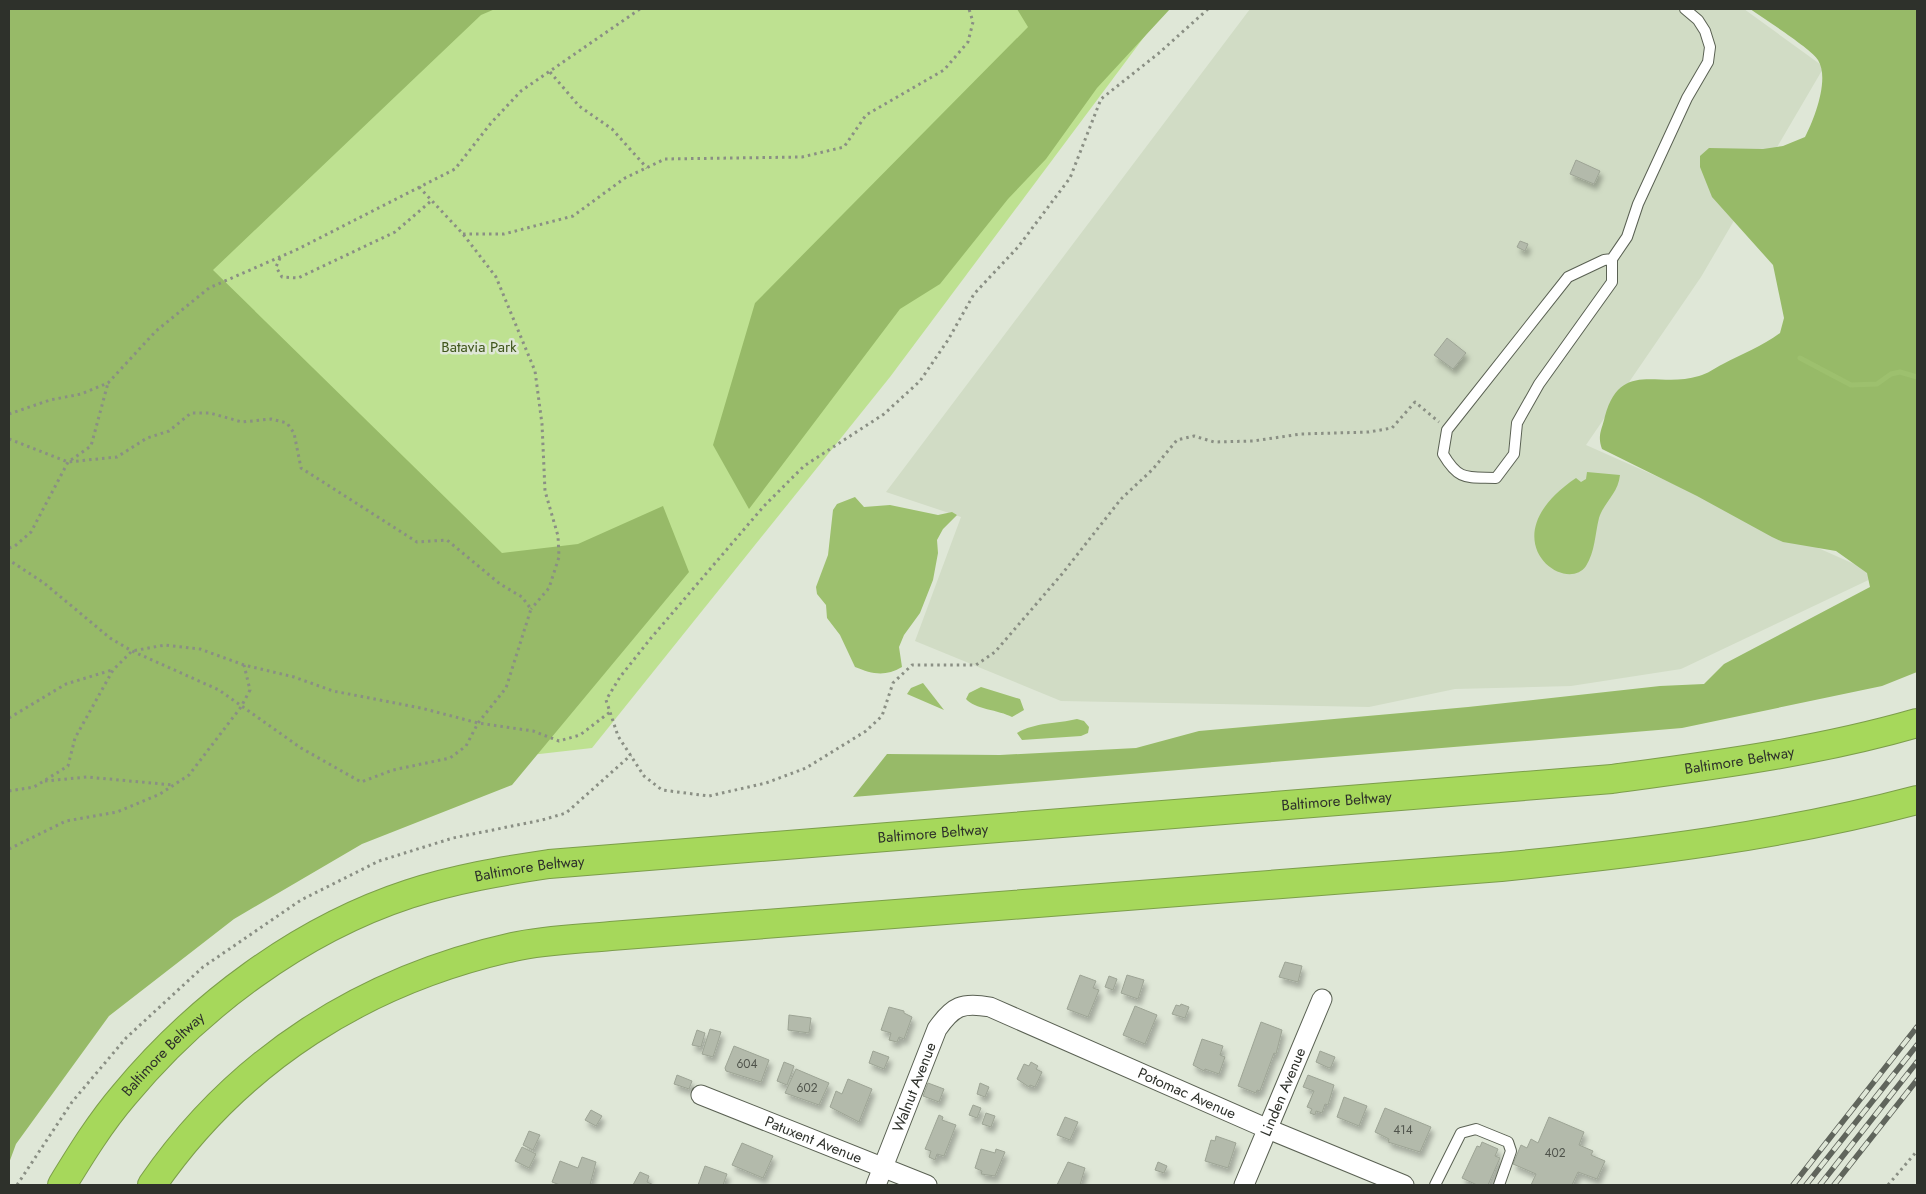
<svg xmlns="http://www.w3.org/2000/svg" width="1926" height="1194" font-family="Jost,sans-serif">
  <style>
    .built { fill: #d1dcc5 }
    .green { fill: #bee191 }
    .forest { fill: #97ba68 }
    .water { fill: #9dc06e }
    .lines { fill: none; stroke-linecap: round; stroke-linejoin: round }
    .stream { stroke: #9dc06e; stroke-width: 5 }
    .building { fill: #b3baab; stroke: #9da495; filter: url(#shadow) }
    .lane-casing { stroke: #5a6153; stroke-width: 12 }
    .street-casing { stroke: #5a6153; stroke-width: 21 }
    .highway-casing { stroke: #7c9e4a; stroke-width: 30 }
    .path { stroke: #8a8f84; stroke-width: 3; stroke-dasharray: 2.5 4; stroke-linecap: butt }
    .lane { stroke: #fff; stroke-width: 10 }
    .street { stroke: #fff; stroke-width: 19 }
    .highway { stroke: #a6d85b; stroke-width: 28 }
    .rail-casing { stroke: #60655c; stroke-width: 5.5 }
    .rail { stroke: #dfe7d7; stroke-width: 4; stroke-dasharray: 11; stroke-linecap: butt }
    .labels { text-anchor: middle; stroke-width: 5; stroke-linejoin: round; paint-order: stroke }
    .number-label { font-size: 12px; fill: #4f534b }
    .park-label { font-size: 15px; fill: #40561d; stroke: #dfe7d7 }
    .street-label { font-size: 15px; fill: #2e312b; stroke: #dfe7d7 }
  </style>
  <defs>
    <filter id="shadow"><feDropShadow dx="3" dy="5.5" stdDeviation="2.5" flood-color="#0004"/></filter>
  </defs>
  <rect width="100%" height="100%" fill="#dfe7d7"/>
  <polygon class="built" points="1250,9 1744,9 1824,67 1701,277 1586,445 1879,575 1681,669 1571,686 1455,689 1369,707 1061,701 915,641 961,517 886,492"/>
  <polygon class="green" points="278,9 1165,9 890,377 592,748 513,757 9,382"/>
  <g class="forest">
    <polygon points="9,9 495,9 481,15 213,270 502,553 578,544 663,506 689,572 512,785 362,844 234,919 109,1016 16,1144 9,1163"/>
    <polygon points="1017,9 1170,9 1097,88 1046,159 1008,199 940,284 900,309 749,509 713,445 755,303 1028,27"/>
    <path d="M1750,9H1917V672L1882,686L1682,728L853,797L887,754L1000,755L1136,748L1199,731L1468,707L1660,686L1704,684L1724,664L1870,587L1867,573L1836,551L1783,542L1772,537L1697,496L1602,449C1597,435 1602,430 1605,416C1621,359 1658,389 1699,376C1707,374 1715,368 1723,364C1742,354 1762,346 1780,333L1784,318L1773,265L1712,197L1700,167V156L1709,148L1763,149L1783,146L1805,137C1814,120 1830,79 1818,60C1813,50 1763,18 1750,9Z"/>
  </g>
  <g class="water">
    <path d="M1587,472L1620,475C1618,494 1604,502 1599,518C1595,534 1595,552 1586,566C1565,596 1487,538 1576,478L1581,482L1586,479Z"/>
    <path d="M855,497L864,507L890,505L938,515L952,512L957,515L943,529L937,540L938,553L933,580L920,613L904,635L899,647L902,667C885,677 872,674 855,667L840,635L827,618L826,605L817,594L816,587L828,555L833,510L837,504Z"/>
    <polygon points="923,683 944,710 907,694 911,688"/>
    <path d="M981,687L1020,699L1024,710L1012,717C999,710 974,709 966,699L969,693Z"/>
    <path d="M1077,719L1084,721L1089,727L1088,733L1081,736L1022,740L1017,733C1035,722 1057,724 1077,719Z"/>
  </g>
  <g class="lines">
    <polyline class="stream" points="1800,358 1851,385 1877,384 1891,374 1900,372 1917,377"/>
  </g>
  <g class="building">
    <polygon points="1576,160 1600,171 1594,184 1570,174"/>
    <polygon points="1520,241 1528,244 1525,251 1517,247"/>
    <polygon points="1447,338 1466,353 1453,369 1434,355"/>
    <polygon points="1285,962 1302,966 1298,982 1279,977"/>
    <polygon points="1080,975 1096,981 1093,988 1099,990 1088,1017 1067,1009"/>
    <polygon points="1127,975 1144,980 1138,999 1121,993"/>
    <polygon points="1109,976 1117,979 1113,990 1105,987"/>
    <polygon points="1181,1004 1189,1007 1185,1018 1172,1014 1176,1005 1180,1006"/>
    <polygon points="1135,1006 1157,1015 1145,1044 1123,1035"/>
    <polygon points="889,1007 904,1011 904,1013 912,1017 904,1039 899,1037 897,1042 889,1040 891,1033 881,1030"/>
    <polygon points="789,1015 811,1018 809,1033 788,1030"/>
    <polygon points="1261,1022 1282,1030 1276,1054 1274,1053 1260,1091 1257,1090 1256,1093 1238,1086"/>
    <polygon points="710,1029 721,1032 713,1057 702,1054"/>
    <polygon points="697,1030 705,1033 701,1047 692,1045"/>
    <polygon points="1202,1039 1223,1046 1220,1055 1225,1057 1219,1074 1205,1069 1204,1071 1193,1065"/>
    <polygon points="734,1046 769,1060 761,1082 726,1071 725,1068"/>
    <polygon points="873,1051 889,1057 884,1069 869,1063"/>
    <polygon points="1320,1051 1335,1057 1331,1067 1329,1068 1316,1062"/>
    <polygon points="784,1062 794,1066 787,1085 777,1081"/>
    <polygon points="1031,1062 1038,1066 1036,1069 1042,1072 1035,1087 1030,1085 1029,1087 1017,1079 1024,1064 1029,1066"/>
    <polygon points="796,1069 829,1083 819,1105 785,1093"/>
    <polygon points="677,1075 692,1081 689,1089 674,1084"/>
    <polygon points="1308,1075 1334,1085 1328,1105 1325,1104 1322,1113 1316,1111 1315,1115 1310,1113 1312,1109 1307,1107 1314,1091 1303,1087"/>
    <polygon points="848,1079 872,1089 859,1122 830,1107 836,1091 842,1094"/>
    <polygon points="928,1083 944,1089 939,1102 923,1096"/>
    <polygon points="980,1083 989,1087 985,1097 977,1094"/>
    <polygon points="1344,1097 1367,1106 1359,1126 1337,1117"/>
    <polygon points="973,1105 981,1108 977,1118 969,1115"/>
    <polygon points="1385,1108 1431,1127 1420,1152 1388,1142 1389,1139 1375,1132"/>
    <polygon points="591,1110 602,1116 596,1126 585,1120"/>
    <polygon points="986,1113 995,1116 991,1127 982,1124"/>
    <polygon points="939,1115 943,1117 942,1120 956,1125 944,1156 937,1154 935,1160 929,1157 931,1151 925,1149"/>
    <polygon points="1065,1117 1078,1122 1070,1140 1057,1135"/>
    <polygon points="1549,1117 1584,1132 1579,1145 1593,1151 1591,1155 1605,1161 1597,1179 1578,1172 1572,1185 1531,1185 1536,1174 1513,1164 1521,1145 1527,1148 1531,1139 1538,1143"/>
    <polygon points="529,1131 540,1135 533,1150 523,1145"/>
    <polygon points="1216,1136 1236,1143 1228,1168 1205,1161 1211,1140 1215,1141"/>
    <polygon points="1482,1142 1498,1149 1495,1156 1500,1158 1488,1185 1477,1185 1462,1178 1477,1146 1480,1147"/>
    <polygon points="742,1143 773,1156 763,1178 732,1165"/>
    <polygon points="522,1147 536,1154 529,1168 515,1161"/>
    <polygon points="981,1149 995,1153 996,1149 1005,1152 995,1176 981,1174 982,1171 975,1168"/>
    <polygon points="582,1157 596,1162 590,1185 560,1185 552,1182 560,1161 578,1168"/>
    <polygon points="1068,1162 1085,1168 1080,1185 1057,1185"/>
    <polygon points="1158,1162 1167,1166 1164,1173 1155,1170"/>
    <polygon points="705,1166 727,1174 723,1185 698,1185"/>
    <polygon points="640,1172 649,1176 647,1182 654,1185 633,1185"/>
  </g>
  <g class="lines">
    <g class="lane-casing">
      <g id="lane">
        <path d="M1612,259L1604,260L1568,277L1447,430L1443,454C1459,481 1466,477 1496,478L1514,454L1517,423L1539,384L1612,282V259L1627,237L1638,204L1687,98L1708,62L1710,47L1705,31L1698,20L1685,9"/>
        <polyline points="1435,1185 1461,1133 1476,1129 1508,1142 1511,1151 1499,1185"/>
      </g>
    </g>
    <g class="street-casing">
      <g id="street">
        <path id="s1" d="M701,1095L927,1185"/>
        <path id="s2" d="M876,1185L937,1029C953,1006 962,1002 990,1007L1268,1129L1404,1185"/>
        <path id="s3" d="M1244,1185L1322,999"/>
      </g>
    </g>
    <g class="highway-casing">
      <g id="highway">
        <path id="s4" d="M62,1185C81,1154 100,1123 124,1095C197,1007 299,930 409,894C455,879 502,871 549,864L1612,779C1715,765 1816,752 1917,723"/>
        <path d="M152,1185C239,1059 365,980 513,947C545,940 579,939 611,936L1501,867C1641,853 1781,836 1917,800"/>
      </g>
    </g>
    <g class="path">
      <polyline points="1208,9 1159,53 1101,99 1070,178 1018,247 974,294 948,340 920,381 884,414 804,466 764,506 651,638 620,677 606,700 618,736 644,776 662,790 709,796 766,783 806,768 866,731 882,716 893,683 912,665 976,665 995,652 1062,574 1121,499 1153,469 1177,440 1194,436 1214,442 1253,441 1301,434 1369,432 1392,428 1415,402 1439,422"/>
      <polyline points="550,72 579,106 612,129 647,168"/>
      <polyline points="419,187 463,234 496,277 535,371 542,424 545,491 558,536 559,557 549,588 531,609"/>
      <polyline points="463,234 504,234 573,216 625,178 665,159 802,157 844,147 866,115 944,70 968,42 973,22 969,9"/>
      <polyline points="280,258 276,267 282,277 298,278 395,232 431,201"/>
      <polyline points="9,414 50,400 81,394 108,383 156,331 209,288 298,249 455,169 491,123 521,91 640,9"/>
      <polyline points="9,439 68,462 117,457 147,438 169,431 191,413 210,413 242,422 271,419 287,423 294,433 301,468 417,542 447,540 500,584 522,597 531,609 506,688 478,723 466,746 450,758 393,770 361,782 301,748 219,690 132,651 110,638 44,583 9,560"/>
      <polyline points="9,548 15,546 31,532 68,462 91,446 108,383"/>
      <polyline points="9,718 66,684 112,670"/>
      <polyline points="45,781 87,777 173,785"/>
      <polyline points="9,791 34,787 68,766 75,738 113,670 132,651 165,645 200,649 244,665 294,677 333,691 421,708 478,723 533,731 559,741 580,735 610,712"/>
      <polyline points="9,849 66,821 117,812 160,794 189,775 241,707 250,690 244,665"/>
      <polyline points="17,1185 72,1102 126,1038 203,967 301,900 379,861 453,838 542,820 566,813 631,755"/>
      <polyline points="1888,1185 1917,1151"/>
    </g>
    <use href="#lane" class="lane"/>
    <use href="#street" class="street"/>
    <use href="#highway" class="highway"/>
    <g class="rail-casing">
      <g id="rail">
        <polyline points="1793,1185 1917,1027"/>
        <polyline points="1806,1185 1917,1045"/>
        <polyline points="1820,1185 1917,1062"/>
        <polyline points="1834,1185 1917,1080"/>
      </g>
    </g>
    <use href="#rail" class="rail"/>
  </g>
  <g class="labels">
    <g class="number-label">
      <text x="747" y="1068">604</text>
      <text x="807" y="1092">602</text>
      <text x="1403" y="1134">414</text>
      <text x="1555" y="1157">402</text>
    </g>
    <g class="park-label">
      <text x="479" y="352">Batavia Park</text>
    </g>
    <g class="street-label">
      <text dy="5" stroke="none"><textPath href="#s4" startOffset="1801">Baltimore Beltway</textPath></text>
      <text dy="5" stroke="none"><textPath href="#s4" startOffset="1396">Baltimore Beltway</textPath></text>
      <text dy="5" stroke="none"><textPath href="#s4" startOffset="991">Baltimore Beltway</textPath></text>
      <text dy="5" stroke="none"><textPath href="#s4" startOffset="586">Baltimore Beltway</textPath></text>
      <text dy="5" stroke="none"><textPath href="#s4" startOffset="166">Baltimore Beltway</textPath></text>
      <text dy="5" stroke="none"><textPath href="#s2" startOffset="105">Walnut Avenue</textPath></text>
      <text dy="5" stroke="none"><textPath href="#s3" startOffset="101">Linden Avenue</textPath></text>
      <text dy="5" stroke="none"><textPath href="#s2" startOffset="445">Potomac Avenue</textPath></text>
      <text dy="5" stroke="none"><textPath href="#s1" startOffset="121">Patuxent Avenue</textPath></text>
    </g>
  </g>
  <rect width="1926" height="1194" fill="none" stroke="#2e312b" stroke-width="20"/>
</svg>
